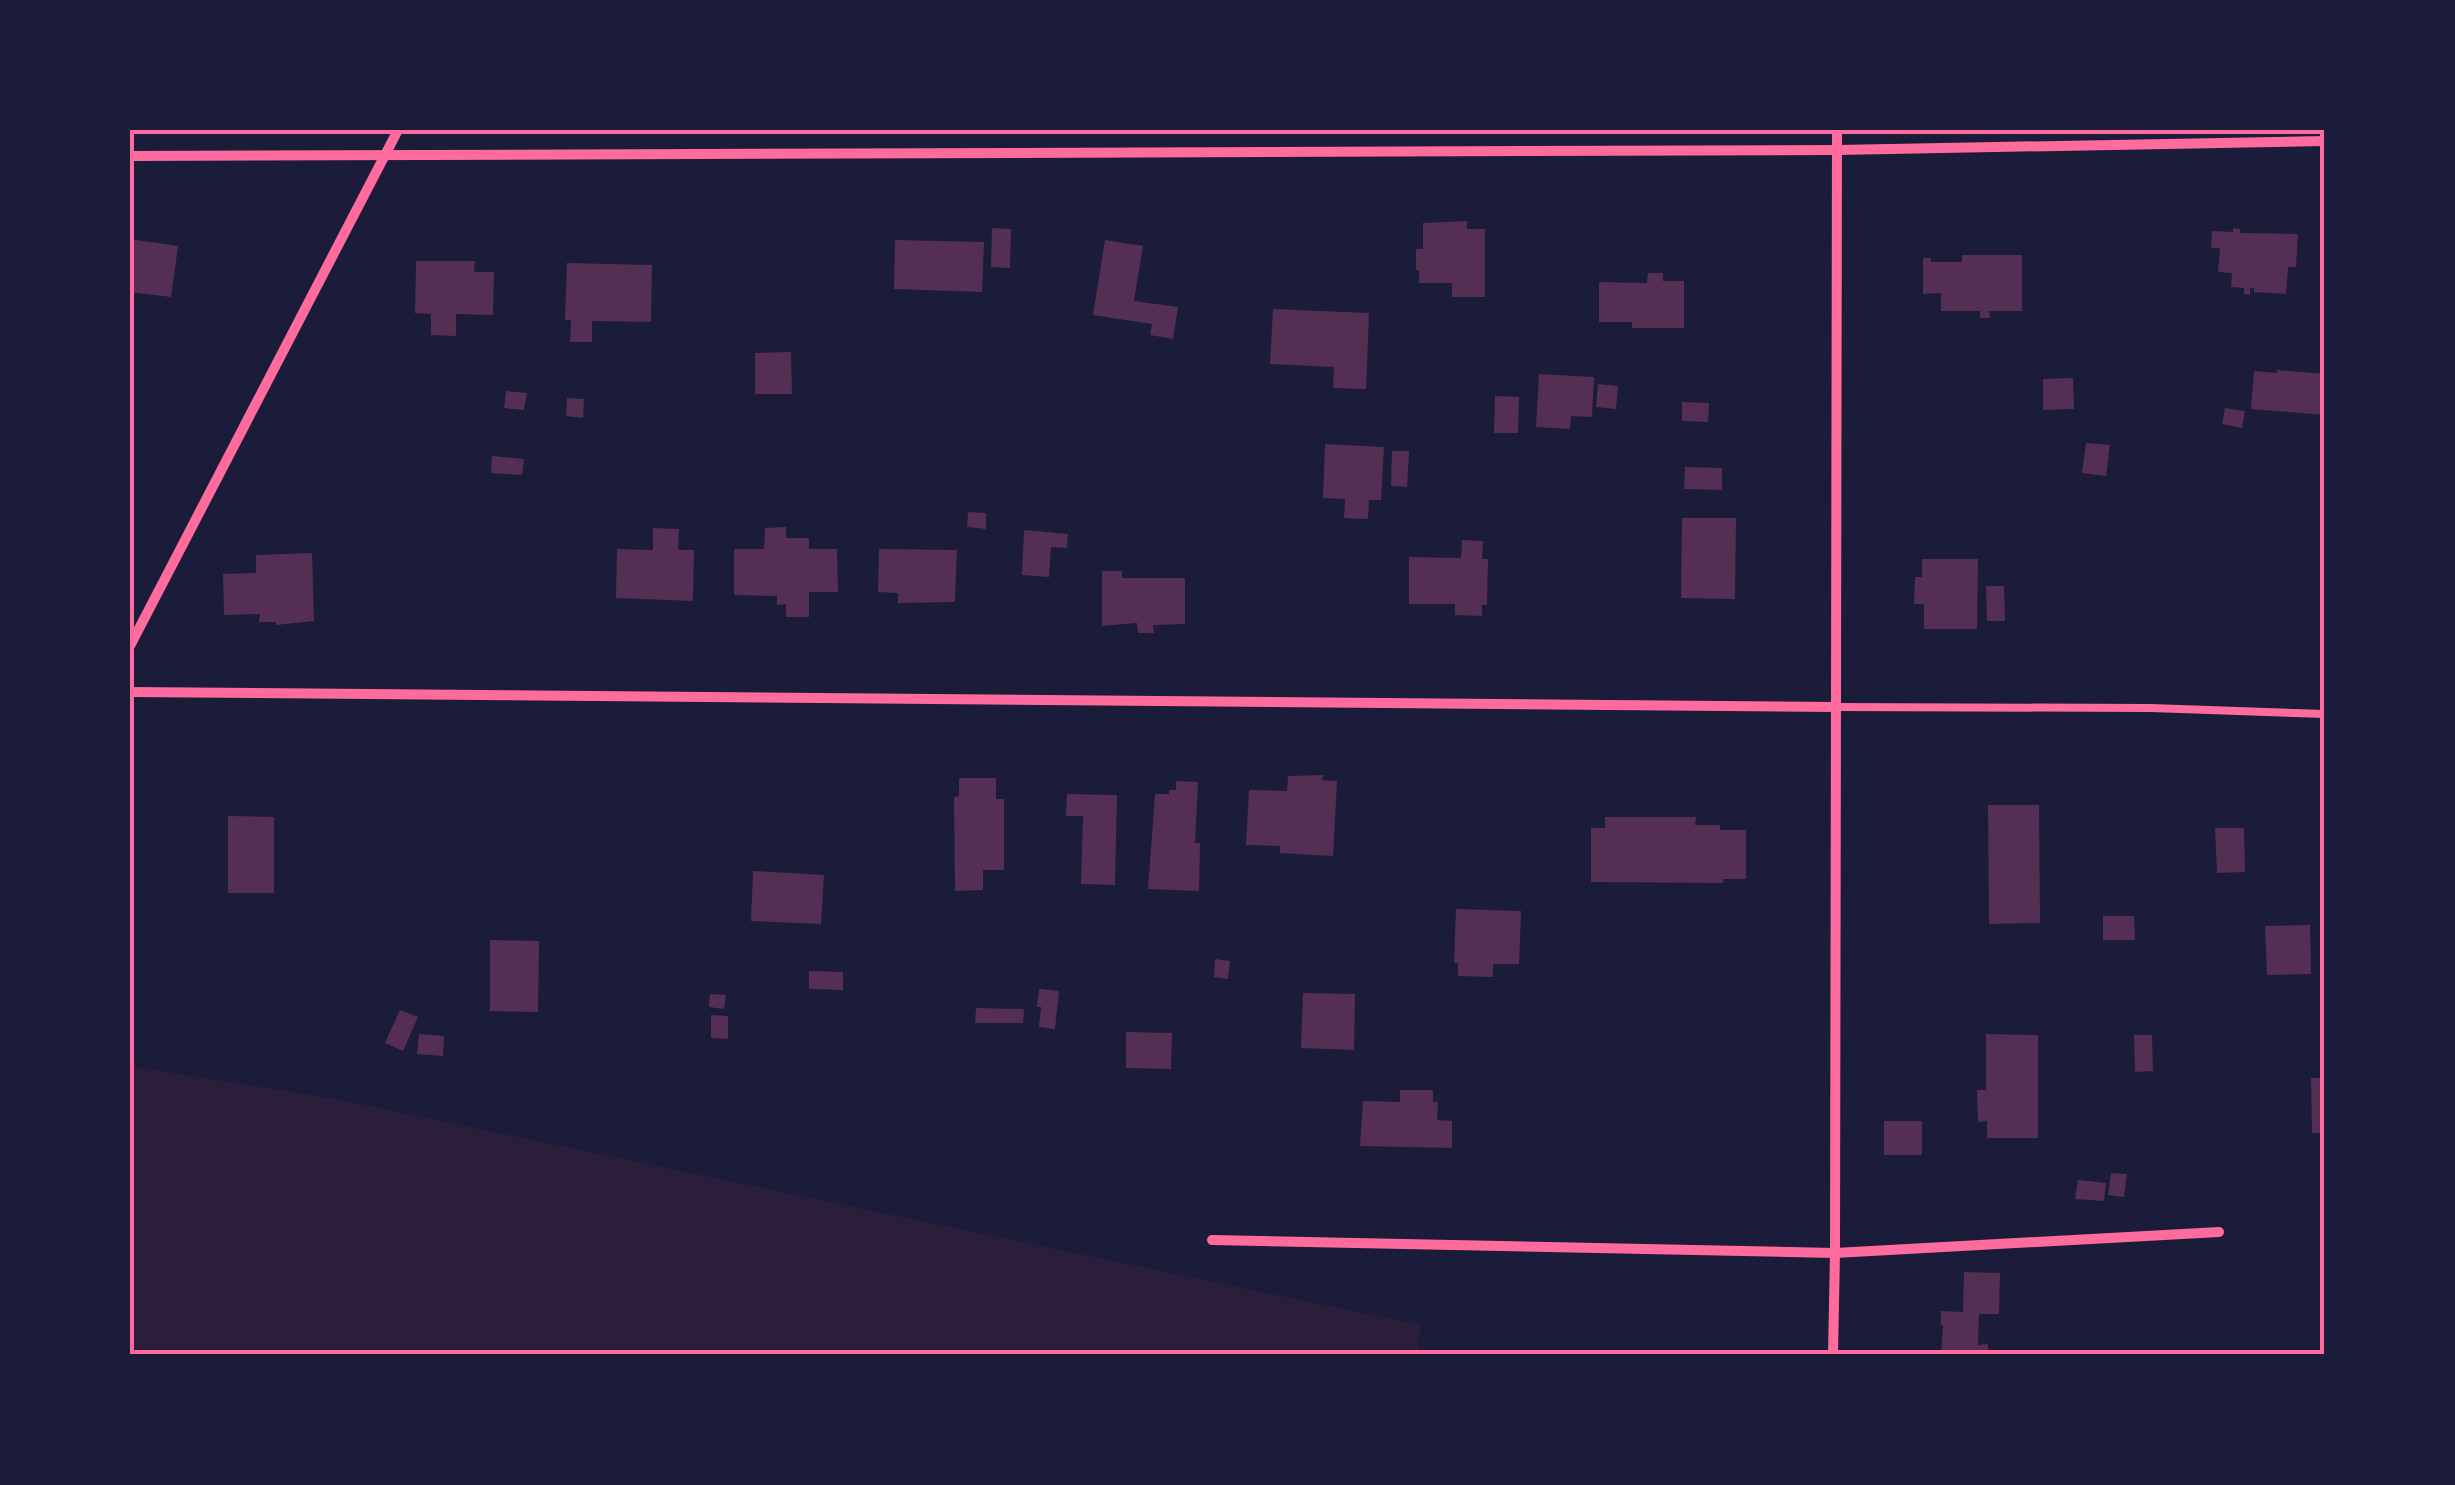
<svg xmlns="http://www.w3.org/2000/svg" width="2455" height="1485" font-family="Raleway,sans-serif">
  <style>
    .green { fill: #2a1e3b }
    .building { fill: #542f53 }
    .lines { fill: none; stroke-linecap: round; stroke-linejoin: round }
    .service { stroke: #ff6b9d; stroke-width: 8 }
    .minor { stroke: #ff6b9d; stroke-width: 10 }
    .neatline { fill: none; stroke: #ff6b9d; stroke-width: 4 }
  </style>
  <rect width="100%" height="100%" fill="#1b1b3a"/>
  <polygon class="green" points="130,1066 336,1099 1421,1325 1417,1355 130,1355"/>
  <g class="building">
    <polygon points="1467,221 1467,229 1485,229 1485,297 1452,297 1452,283 1419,283 1419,270 1416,270 1416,249 1423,249 1423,223"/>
    <polygon points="992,228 1011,229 1010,268 991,267"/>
    <polygon points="2233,228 2240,229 2240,233 2298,234 2296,267 2288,267 2286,294 2254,292 2254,288 2250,288 2250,295 2244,294 2244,288 2231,287 2232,273 2218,272 2220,248 2211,248 2212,231 2233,232"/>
    <polygon points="130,239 178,246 171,297 130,292"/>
    <polygon points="895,240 984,242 982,292 894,289"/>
    <polygon points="1105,240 1143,246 1134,301 1178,307 1173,339 1150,335 1152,324 1093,315"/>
    <polygon points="1962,255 2022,255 2022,311 1989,311 1990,318 1980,318 1980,311 1941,311 1941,293 1923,294 1923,258 1931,258 1931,262 1962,262"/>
    <polygon points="416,261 475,261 474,272 494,272 493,315 456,314 456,336 431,335 431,314 415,313"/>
    <polygon points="567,263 652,265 651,322 592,321 592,342 570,342 571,320 565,320"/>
    <polygon points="1648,273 1663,273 1663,281 1684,281 1684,328 1632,328 1632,322 1599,322 1599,282 1647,283"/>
    <polygon points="1273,309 1369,313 1366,389 1333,388 1334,367 1270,364"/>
    <polygon points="791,352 792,394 755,394 755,353"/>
    <polygon points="2277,370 2325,374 2325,415 2251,409 2254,371 2277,373"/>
    <polygon points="1539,374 1594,377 1592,417 1571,416 1570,429 1536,427"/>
    <polygon points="2073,378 2074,409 2043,410 2043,379"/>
    <polygon points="1598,384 1618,386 1616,409 1596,407"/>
    <polygon points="506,391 527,393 524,410 504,408"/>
    <polygon points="1495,396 1519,397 1518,433 1494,433"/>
    <polygon points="567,398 584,399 583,418 566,416"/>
    <polygon points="1682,402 1709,403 1708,422 1682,421"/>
    <polygon points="2225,408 2245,411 2242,428 2222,424"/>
    <polygon points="2086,443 2110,445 2106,476 2082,473"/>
    <polygon points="1325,444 1384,447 1381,500 1369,500 1368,519 1344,518 1345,499 1323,498"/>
    <polygon points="1392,451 1409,451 1407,487 1391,486"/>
    <polygon points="492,456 524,459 522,475 491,473"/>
    <polygon points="1685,467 1722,468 1722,490 1684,489"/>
    <polygon points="968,512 986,513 986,529 967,527"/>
    <polygon points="1682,518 1736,518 1735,599 1681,598"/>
    <polygon points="786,527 786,538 809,538 809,549 837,549 838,592 809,592 809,617 786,617 786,604 777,605 777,596 734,595 734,549 764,549 765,528"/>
    <polygon points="653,528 679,529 678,550 694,550 693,601 616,598 617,549 653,550"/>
    <polygon points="1024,530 1068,534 1067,548 1051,547 1049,577 1022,575"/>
    <polygon points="1462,540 1483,541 1482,559 1488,559 1487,605 1482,605 1482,616 1455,615 1455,604 1409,604 1409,557 1461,558"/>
    <polygon points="879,549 957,550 955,602 898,603 898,593 878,592"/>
    <polygon points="312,553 314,621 276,625 276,622 259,622 260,614 224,615 223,574 256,573 256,555"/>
    <polygon points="1922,559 1978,559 1977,629 1924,629 1924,604 1914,604 1915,577 1922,577"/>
    <polygon points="1102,571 1122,571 1122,578 1185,578 1185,624 1153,625 1154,633 1138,633 1137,623 1102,626"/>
    <polygon points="1986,586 2004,586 2005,621 1987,621"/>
    <polygon points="1323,775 1322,780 1337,781 1333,856 1280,853 1280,846 1246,845 1249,790 1287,791 1288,776"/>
    <polygon points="959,778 996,778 996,799 1004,799 1004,870 983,870 983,890 955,891 954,797 959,796"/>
    <polygon points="1176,781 1198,782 1195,843 1200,843 1199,891 1148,889 1155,794 1169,794 1169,790 1176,790"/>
    <polygon points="1067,794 1117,795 1115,885 1081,884 1083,816 1066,816"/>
    <polygon points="1988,805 2039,805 2040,923 1989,924"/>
    <polygon points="228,816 274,817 274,893 228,893"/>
    <polygon points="1605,817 1696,817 1695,825 1720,825 1720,830 1746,830 1746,879 1723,879 1723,883 1591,882 1591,828 1605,828"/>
    <polygon points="2215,828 2244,828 2245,872 2217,873"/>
    <polygon points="753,871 824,875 821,924 751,921"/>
    <polygon points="1456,909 1521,911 1519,964 1493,964 1493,977 1458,976 1458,963 1454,963"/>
    <polygon points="2103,916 2134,916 2135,940 2103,940"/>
    <polygon points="2310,925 2311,974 2267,975 2265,926"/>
    <polygon points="490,940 539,941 538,1012 490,1011"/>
    <polygon points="1215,959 1230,961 1228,979 1214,977"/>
    <polygon points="809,971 843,972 843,990 809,989"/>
    <polygon points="1039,989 1059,991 1055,1029 1039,1027 1041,1007 1037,1007"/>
    <polygon points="1303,993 1355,994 1354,1050 1301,1048"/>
    <polygon points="710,994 726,995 724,1009 709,1007"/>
    <polygon points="976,1008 1024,1009 1023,1023 975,1023"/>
    <polygon points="400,1010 418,1017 403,1051 385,1043"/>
    <polygon points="711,1015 728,1016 728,1039 711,1038"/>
    <polygon points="1126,1032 1172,1033 1171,1069 1126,1068"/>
    <polygon points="419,1034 444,1036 443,1056 417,1054"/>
    <polygon points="1986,1034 2038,1035 2038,1138 1987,1138 1987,1121 1978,1122 1977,1090 1986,1090"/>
    <polygon points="2134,1035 2152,1035 2153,1071 2135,1072"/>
    <polygon points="2311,1078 2325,1078 2325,1133 2312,1133"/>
    <polygon points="1400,1090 1433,1090 1433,1102 1438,1102 1437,1120 1452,1121 1452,1148 1360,1146 1363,1101 1400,1102"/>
    <rect x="1884" y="1121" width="38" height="34"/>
    <polygon points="2111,1173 2127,1174 2124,1197 2108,1195"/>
    <polygon points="2078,1180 2106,1183 2104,1201 2075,1199"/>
    <polygon points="1964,1272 2000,1273 1999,1314 1979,1314 1978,1345 1988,1344 1988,1355 1941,1355 1943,1325 1941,1325 1941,1311 1963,1312"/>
  </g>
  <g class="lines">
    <polyline class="service" points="1835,707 2151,708 2325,714"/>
    <g class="minor">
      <polyline points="130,156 1837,150 2325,141"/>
      <polyline points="130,646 398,130"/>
      <polyline points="130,692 1835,707"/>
      <polyline points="1212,1240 1835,1253 2219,1232"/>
      <polyline points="1833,1355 1835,1253 1837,130"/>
    </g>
  </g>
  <rect width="2455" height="1485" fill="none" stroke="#1b1b3a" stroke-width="265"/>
  <rect x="132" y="132" width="2190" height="1220" class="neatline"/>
</svg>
